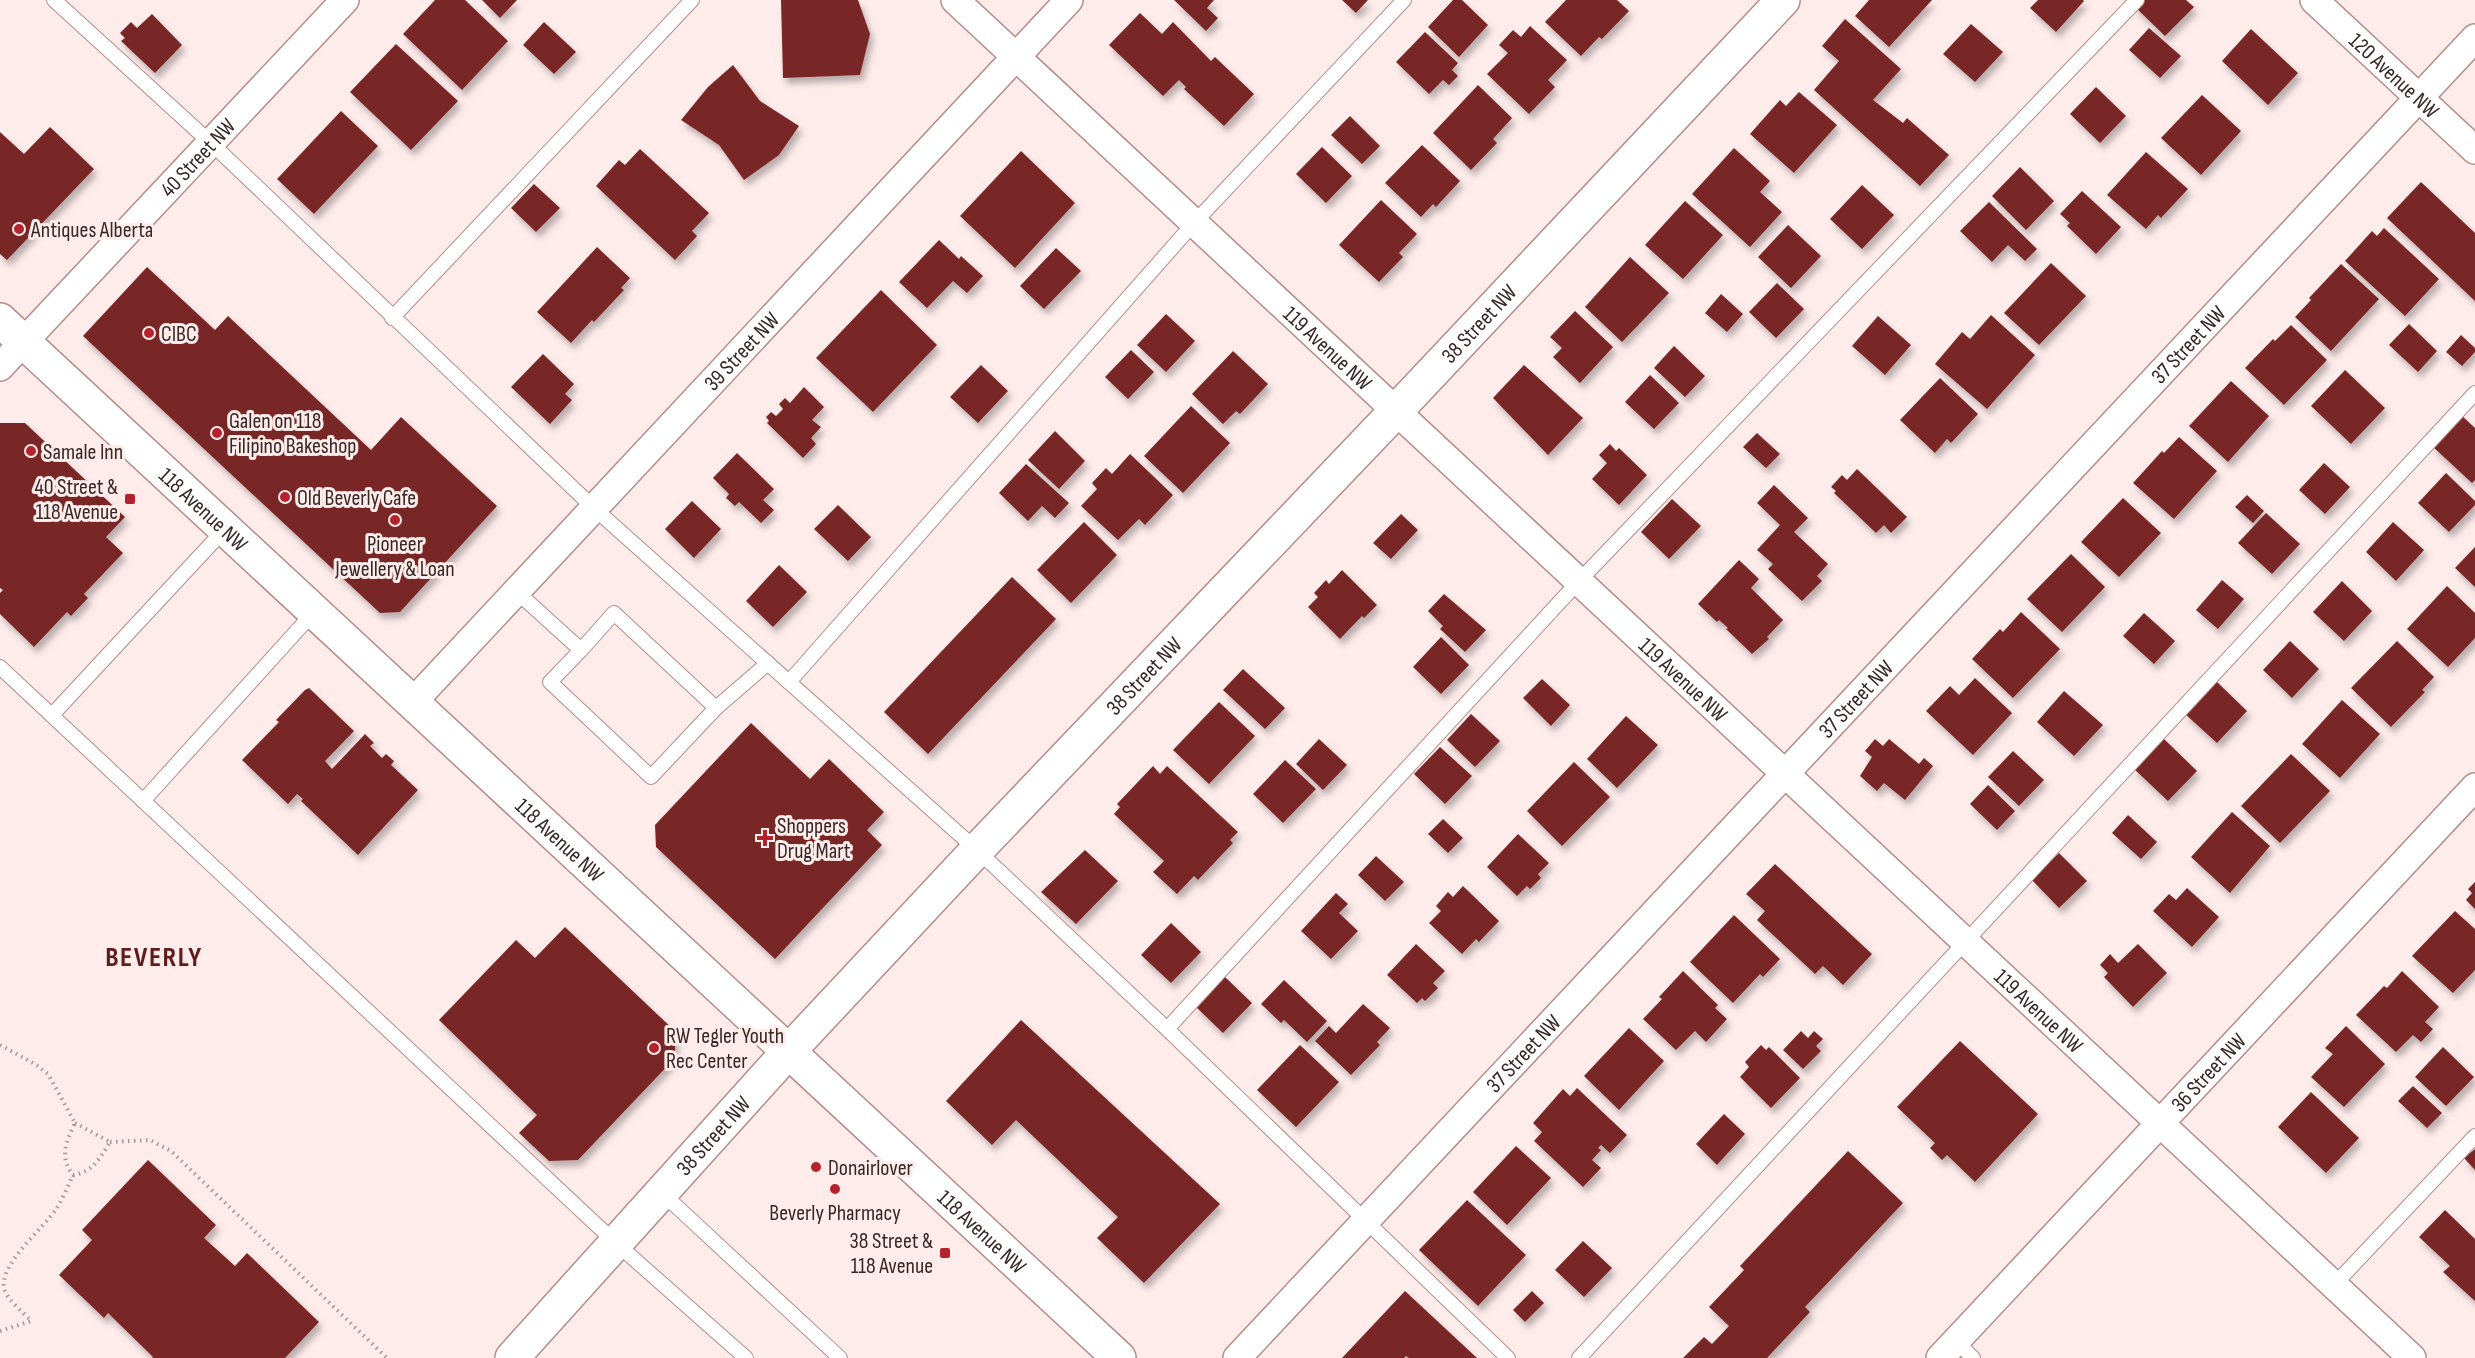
<svg xmlns="http://www.w3.org/2000/svg" width="2475" height="1358" font-family="'Sofia Sans Condensed',sans-serif">
  <style>
    .building { fill: #792828; filter: url(#shadow) }
    .lines { fill: none; stroke-linecap: round; stroke-linejoin: round }
    .lane-casing { stroke: #b48c89; stroke-width: 16 }
    .street-casing { stroke: #b48c89; stroke-width: 30 }
    .secondary-casing { stroke: #b48c89; stroke-width: 36 }
    .path { stroke: #a69593; stroke-width: 4; stroke-dasharray: 1.5 4.5; stroke-linecap: butt }
    .lane { stroke: #fff; stroke-width: 14 }
    .street { stroke: #fff; stroke-width: 27 }
    .secondary { stroke: #fff; stroke-width: 33 }
    .poi-dot { fill: #b4222d; stroke: #feeceb; stroke-width: 2 }
    .labels { text-anchor: middle; stroke-width: 6; stroke-linejoin: round; paint-order: stroke }
    .street-label { font-size: 22px; fill: #362624; stroke: #feeceb }
    .poi-label { font-size: 22px; fill: #362624; stroke: #feeceb; text-anchor: start }
    .district-label { font-size: 28px; font-weight: bold; letter-spacing: 1.5px; fill: #601b1c; stroke: #feeceb }
  </style>
  <defs>
    <filter id="shadow"><feDropShadow dx="3.5" dy="6" stdDeviation="3" flood-color="#0004"/></filter>
  </defs>
  <rect width="100%" height="100%" fill="#feeceb"/>
  <g class="building">
    <polygon points="435,0 465,0 508,41 462,90 403,34"/>
    <polygon points="482,0 517,0 500,18"/>
    <polygon points="781,0 858,0 870,34 860,75 783,78"/>
    <polygon points="1174,0 1214,0 1207,8 1218,18 1206,31"/>
    <polygon points="1342,0 1368,0 1356,13"/>
    <polygon points="1453,0 1462,0 1488,25 1459,57 1428,27"/>
    <polygon points="1566,0 1617,0 1629,11 1602,39 1599,37 1581,56 1545,22"/>
    <polygon points="1869,0 1932,0 1889,47 1855,16"/>
    <polygon points="2038,0 2083,0 2084,1 2056,32 2030,8"/>
    <polygon points="2139,0 2186,0 2194,7 2165,36 2133,5"/>
    <polygon points="1140,13 1162,34 1173,22 1211,61 1215,57 1254,94 1224,126 1184,89 1186,87 1179,80 1163,96 1109,45"/>
    <polygon points="152,14 182,45 155,73 121,41 125,38 120,33 131,22 137,28"/>
    <polygon points="1845,19 1901,69 1873,100 1903,123 1907,118 1949,155 1920,186 1814,90 1839,61 1822,46"/>
    <polygon points="544,22 576,52 554,74 523,45"/>
    <polygon points="1971,24 2003,52 1975,82 1943,54"/>
    <polygon points="1530,26 1567,60 1548,80 1555,87 1529,114 1487,74 1508,53 1499,45 1513,30 1521,37"/>
    <polygon points="2149,28 2181,56 2160,78 2129,50"/>
    <polygon points="2251,29 2298,73 2268,105 2222,61"/>
    <polygon points="1425,32 1458,63 1452,70 1458,76 1449,85 1443,80 1429,94 1396,62"/>
    <polygon points="396,44 458,101 411,150 350,92"/>
    <polygon points="733,65 760,101 799,126 779,155 744,180 719,145 681,120 708,87"/>
    <polygon points="1478,85 1512,118 1493,139 1497,143 1471,170 1433,133"/>
    <polygon points="2096,87 2126,116 2100,143 2070,114"/>
    <polygon points="1799,92 1837,125 1794,173 1750,134 1780,100 1786,106"/>
    <polygon points="2202,95 2241,131 2201,175 2161,138"/>
    <polygon points="341,111 378,146 314,214 277,179"/>
    <polygon points="1350,116 1380,146 1362,164 1331,135"/>
    <polygon points="50,127 94,169 7,260 0,254 0,132 24,154"/>
    <polygon points="1422,145 1460,181 1436,207 1433,204 1421,217 1385,183"/>
    <polygon points="1322,147 1352,176 1326,203 1296,174"/>
    <polygon points="1734,148 1770,181 1760,192 1782,212 1750,247 1692,194"/>
    <polygon points="640,149 709,213 692,231 697,236 675,260 596,186 619,160 625,165"/>
    <polygon points="1021,151 1075,203 1015,268 960,216"/>
    <polygon points="2146,152 2188,189 2161,218 2158,215 2146,229 2107,195"/>
    <polygon points="2020,167 2054,201 2026,230 1992,196"/>
    <polygon points="2421,182 2475,233 2475,301 2387,218"/>
    <polygon points="534,184 560,208 536,232 511,208"/>
    <polygon points="1862,185 1894,215 1862,249 1830,219"/>
    <polygon points="2082,191 2121,227 2096,254 2067,226 2070,223 2060,214"/>
    <polygon points="1381,200 1417,234 1399,253 1403,257 1379,282 1339,245"/>
    <polygon points="1685,201 1723,235 1683,279 1645,245"/>
    <polygon points="1989,202 2037,249 2025,261 2008,245 1992,262 1960,231"/>
    <polygon points="1788,225 1821,256 1791,288 1758,257"/>
    <polygon points="2384,228 2439,279 2405,316 2345,261 2372,231 2377,236"/>
    <polygon points="939,240 959,259 961,256 983,276 967,293 953,281 927,308 899,282"/>
    <polygon points="597,247 630,278 621,288 624,290 594,322 592,320 571,343 537,312"/>
    <polygon points="1056,248 1081,271 1044,309 1020,286"/>
    <polygon points="1630,257 1669,293 1622,342 1585,307"/>
    <polygon points="2051,263 2086,296 2039,345 2004,313"/>
    <polygon points="2341,264 2379,299 2331,351 2295,317 2311,300 2309,298"/>
    <polygon points="147,267 215,330 228,316 371,450 401,417 497,506 400,612 380,613 83,336"/>
    <polygon points="1777,283 1804,309 1776,338 1749,312"/>
    <polygon points="881,290 937,345 873,412 816,358"/>
    <polygon points="1721,294 1743,314 1727,332 1705,313"/>
    <polygon points="1575,311 1613,347 1580,383 1553,357 1562,348 1550,337"/>
    <polygon points="1166,314 1195,341 1166,372 1137,345"/>
    <polygon points="1991,315 2035,355 1987,409 1935,364 1962,332 1970,339"/>
    <polygon points="1878,316 1911,345 1885,375 1852,346"/>
    <polygon points="2409,324 2437,351 2418,372 2389,345"/>
    <polygon points="2291,325 2327,360 2284,405 2245,368 2273,339 2275,341"/>
    <polygon points="2461,335 2475,348 2475,352 2462,366 2446,352"/>
    <polygon points="1674,346 1705,376 1685,397 1654,368"/>
    <polygon points="1131,350 1154,372 1128,399 1105,377"/>
    <polygon points="1233,351 1268,384 1240,414 1236,411 1223,424 1192,394"/>
    <polygon points="543,354 574,384 565,394 572,400 550,424 511,387"/>
    <polygon points="981,365 1008,391 978,423 950,397"/>
    <polygon points="1524,365 1583,418 1548,455 1493,398"/>
    <polygon points="2345,370 2385,408 2351,444 2311,406"/>
    <polygon points="1650,375 1679,403 1654,429 1625,402"/>
    <polygon points="1940,378 1978,414 1951,443 1947,439 1935,453 1900,420"/>
    <polygon points="2231,381 2269,416 2228,462 2189,426"/>
    <polygon points="804,387 824,407 812,420 821,427 811,438 816,444 803,458 767,423 769,421 766,417 771,412 776,416 783,409 779,404 785,398 790,403"/>
    <polygon points="1191,406 1230,443 1183,493 1144,456"/>
    <polygon points="2460,414 2475,428 2475,480 2472,483 2432,446"/>
    <polygon points="0,423 25,423 125,517 106,537 123,553 84,594 88,598 71,616 67,612 34,647 0,614 0,593 3,590 0,588"/>
    <polygon points="1055,431 1085,461 1059,489 1028,460"/>
    <polygon points="1757,433 1780,454 1766,468 1743,447"/>
    <polygon points="2179,437 2217,471 2174,519 2133,483 2162,451 2164,453"/>
    <polygon points="1610,444 1616,451 1619,448 1647,475 1619,505 1592,479 1607,463 1599,455"/>
    <polygon points="737,453 774,489 763,500 774,510 761,523 739,502 735,506 726,498 729,494 713,478"/>
    <polygon points="1130,454 1173,495 1145,525 1139,519 1118,540 1081,506 1097,489 1092,483 1106,468 1112,474"/>
    <polygon points="2324,463 2350,487 2325,514 2299,490"/>
    <polygon points="1026,464 1069,503 1055,518 1042,506 1028,521 999,493"/>
    <polygon points="1857,469 1907,517 1891,533 1884,525 1876,533 1834,493 1836,491 1831,487 1842,475 1847,480"/>
    <polygon points="2446,473 2475,501 2475,505 2449,532 2418,503"/>
    <polygon points="1774,485 1808,518 1794,532 1828,564 1817,576 1822,581 1802,601 1768,569 1773,564 1757,550 1780,525 1757,503"/>
    <polygon points="2247,495 2264,511 2253,523 2235,507"/>
    <polygon points="2123,498 2161,533 2119,577 2081,542"/>
    <polygon points="1672,499 1701,526 1669,559 1641,532"/>
    <polygon points="692,501 721,529 694,558 665,529"/>
    <polygon points="838,505 871,537 848,561 814,529"/>
    <polygon points="2266,513 2300,544 2272,574 2238,543"/>
    <polygon points="1401,514 1418,530 1391,559 1373,543"/>
    <polygon points="1084,522 1117,555 1071,603 1037,570"/>
    <polygon points="2393,522 2424,550 2396,581 2366,552"/>
    <polygon points="2475,547 2475,587 2455,568"/>
    <polygon points="2071,554 2105,587 2062,632 2027,599"/>
    <polygon points="1739,560 1759,579 1751,588 1783,620 1767,637 1769,639 1752,654 1726,629 1728,628 1719,620 1717,622 1698,604"/>
    <polygon points="779,565 807,592 773,627 746,601"/>
    <polygon points="1342,570 1377,605 1364,618 1362,616 1340,639 1308,607 1318,597 1314,593 1326,580 1329,584"/>
    <polygon points="1012,577 1056,619 928,754 884,712"/>
    <polygon points="2222,580 2244,599 2218,629 2196,610"/>
    <polygon points="2342,581 2372,611 2344,641 2313,612"/>
    <polygon points="2447,586 2475,613 2475,638 2448,667 2407,629"/>
    <polygon points="1444,594 1486,630 1465,652 1440,629 1443,626 1428,611"/>
    <polygon points="2021,612 2060,649 2013,698 1972,659 2000,629 2003,632"/>
    <polygon points="2144,613 2175,641 2154,664 2123,636"/>
    <polygon points="1441,637 1469,665 1441,694 1413,667"/>
    <polygon points="2290,641 2319,669 2292,698 2263,670"/>
    <polygon points="2397,641 2434,677 2422,690 2425,692 2391,727 2351,688"/>
    <polygon points="1243,669 1285,708 1265,729 1223,690"/>
    <polygon points="1975,678 2012,713 1973,755 1926,711 1950,686 1959,695"/>
    <polygon points="1542,679 1570,705 1551,726 1523,698"/>
    <polygon points="2215,680 2247,711 2217,743 2184,713"/>
    <polygon points="309,688 354,731 325,761 332,769 365,734 374,743 370,746 382,758 386,754 394,761 391,765 418,790 358,855 301,801 303,799 297,794 288,804 242,760 279,722 276,720 305,690"/>
    <polygon points="2064,691 2103,725 2074,756 2037,722"/>
    <polygon points="2342,700 2380,734 2340,778 2302,744"/>
    <polygon points="1219,702 1255,736 1209,784 1173,750"/>
    <polygon points="1471,714 1500,741 1475,767 1447,740"/>
    <polygon points="1626,716 1658,745 1617,788 1587,759"/>
    <polygon points="751,723 810,779 829,759 884,812 867,830 882,845 775,959 656,847 655,825"/>
    <polygon points="2163,738 2197,771 2168,801 2133,768"/>
    <polygon points="1319,739 1347,765 1323,790 1296,764"/>
    <polygon points="1875,739 1883,746 1889,739 1919,764 1924,758 1933,766 1905,800 1884,783 1877,791 1860,776 1872,757 1865,751"/>
    <polygon points="1440,747 1472,776 1445,804 1414,774"/>
    <polygon points="2013,751 2044,780 2019,806 1988,777"/>
    <polygon points="2291,754 2330,791 2280,843 2241,806"/>
    <polygon points="1285,760 1316,789 1283,823 1253,794"/>
    <polygon points="1574,762 1610,797 1562,846 1527,811"/>
    <polygon points="1153,766 1160,774 1167,766 1238,832 1230,840 1233,843 1198,880 1194,876 1177,894 1153,872 1164,861 1114,814 1120,807 1117,804"/>
    <polygon points="1988,785 2015,811 1997,830 1970,804"/>
    <polygon points="2232,812 2270,846 2230,893 2191,857"/>
    <polygon points="2128,815 2157,842 2141,859 2112,833"/>
    <polygon points="1443,819 1463,838 1448,853 1428,834"/>
    <polygon points="1518,834 1549,863 1538,874 1541,878 1530,889 1527,886 1517,896 1487,867"/>
    <polygon points="1085,850 1118,881 1076,924 1041,892"/>
    <polygon points="2059,853 2087,881 2059,908 2031,879"/>
    <polygon points="1376,856 1404,882 1385,901 1358,875"/>
    <polygon points="1775,864 1872,954 1843,985 1823,966 1815,974 1757,920 1765,911 1746,894"/>
    <polygon points="2475,882 2475,909 2466,900 2472,893 2468,889"/>
    <polygon points="1463,886 1499,921 1479,942 1476,939 1462,954 1429,923 1441,911 1436,906 1448,892 1453,897"/>
    <polygon points="2187,888 2219,917 2192,947 2153,911 2169,894 2176,900"/>
    <polygon points="1336,893 1348,904 1339,913 1358,931 1331,959 1301,931"/>
    <polygon points="2455,911 2475,929 2475,970 2453,993 2412,956"/>
    <polygon points="1734,915 1780,959 1763,977 1760,974 1733,1003 1690,962"/>
    <polygon points="1171,923 1201,952 1171,983 1141,955"/>
    <polygon points="565,927 675,1031 675,1058 578,1160 549,1161 519,1133 537,1115 439,1020 516,940 535,958"/>
    <polygon points="1416,944 1445,971 1433,983 1438,988 1425,1001 1422,998 1417,1003 1387,975"/>
    <polygon points="2138,944 2167,973 2133,1007 2104,977 2108,973 2100,965 2110,954 2118,963"/>
    <polygon points="1683,971 1718,1005 1715,1008 1727,1019 1706,1042 1695,1031 1676,1050 1643,1019 1662,999 1659,997"/>
    <polygon points="2402,971 2439,1007 2425,1022 2433,1029 2421,1042 2413,1035 2396,1052 2356,1015 2384,986 2387,988"/>
    <polygon points="1224,976 1252,1003 1223,1033 1195,1006"/>
    <polygon points="1284,980 1327,1021 1307,1042 1284,1020 1281,1023 1261,1004"/>
    <polygon points="1363,1004 1390,1028 1377,1042 1380,1045 1351,1075 1315,1041 1329,1026 1336,1033"/>
    <polygon points="1021,1020 1220,1204 1144,1283 1097,1238 1118,1217 1016,1120 992,1145 946,1101"/>
    <polygon points="2346,1026 2385,1064 2344,1107 2311,1077 2333,1054 2325,1048"/>
    <polygon points="1629,1028 1664,1061 1619,1110 1584,1076"/>
    <polygon points="1801,1031 1808,1038 1814,1031 1823,1039 1816,1046 1821,1051 1803,1069 1783,1050"/>
    <polygon points="1960,1041 2038,1114 1975,1182 1947,1155 1942,1160 1930,1148 1935,1143 1897,1107"/>
    <polygon points="1300,1045 1339,1082 1296,1127 1257,1090"/>
    <polygon points="1761,1045 1766,1050 1769,1047 1800,1078 1771,1108 1740,1077 1749,1067 1745,1062"/>
    <polygon points="2443,1047 2474,1077 2446,1106 2415,1077"/>
    <polygon points="2413,1086 2442,1113 2427,1128 2398,1101"/>
    <polygon points="1577,1088 1627,1135 1610,1153 1601,1145 1598,1148 1601,1150 1592,1160 1601,1168 1583,1187 1534,1141 1542,1132 1533,1123 1563,1089 1570,1096"/>
    <polygon points="2311,1092 2359,1138 2326,1173 2278,1127"/>
    <polygon points="1724,1114 1745,1134 1717,1165 1696,1144"/>
    <polygon points="1516,1146 1551,1178 1507,1225 1473,1192"/>
    <polygon points="2475,1149 2475,1170 2464,1158"/>
    <polygon points="1848,1151 1903,1203 1805,1307 1810,1312 1767,1358 1683,1358 1704,1337 1712,1344 1729,1326 1709,1307 1744,1270 1740,1266"/>
    <polygon points="148,1160 216,1225 204,1238 235,1266 247,1253 319,1322 285,1358 152,1358 153,1357 108,1313 104,1318 59,1275 92,1240 82,1230"/>
    <polygon points="1467,1200 1526,1255 1478,1306 1419,1250"/>
    <polygon points="2445,1210 2475,1239 2475,1301 2443,1272 2450,1266 2419,1237"/>
    <polygon points="1583,1241 1612,1268 1584,1297 1555,1270"/>
    <polygon points="1405,1291 1477,1358 1409,1358 1406,1356 1404,1358 1342,1358"/>
    <polygon points="1532,1291 1544,1303 1525,1322 1513,1310"/>
  </g>
  <g class="lines">
    <g class="lane-casing">
      <g id="lane">
        <polyline points="54,0 212,144 595,509 977,850 1167,1029 1508,1358"/>
        <polyline points="392,318 692,0"/>
        <polyline points="517,592 581,650 550,682 651,777 716,708 614,613 581,650"/>
        <polyline points="0,667 617,1244 746,1358"/>
        <polyline points="789,682 1194,223 1404,0"/>
        <polyline points="716,708 768,663"/>
        <polyline points="52,715 225,529"/>
        <polyline points="143,801 314,612"/>
        <polyline points="1167,1029 1579,581 2137,0"/>
        <polyline points="662,1193 840,1358"/>
        <polyline points="2334,1285 2475,1136"/>
        <polyline points="1956,1341 1973,1358"/>
        <polyline points="1579,1358 2475,393"/>
      </g>
    </g>
    <g class="street-casing">
      <g id="street">
        <path id="s1" d="M955,0L2412,1358"/>
        <path id="s2" d="M2314,0L2475,150"/>
        <path id="s3" d="M0,367L345,0"/>
        <path id="s4" d="M412,703L1069,0"/>
        <path id="s5" d="M1237,1358L2475,38"/>
        <path id="s6" d="M1940,1358L2475,787"/>
      </g>
    </g>
    <g class="secondary-casing">
      <g id="secondary">
        <path id="s7" d="M0,320L1119,1358"/>
        <path id="s8" d="M512,1358L788,1052L977,850L1396,411L1783,0"/>
      </g>
    </g>
    <g class="path">
      <polyline points="0,1045 35,1064 48,1074 75,1123"/>
      <path d="M75,1123L110,1142C100,1158 93,1172 73,1175C59,1157 66,1142 75,1123Z"/>
      <polyline points="110,1142 150,1140 171,1151 387,1358"/>
      <path d="M0,1331L31,1321C23,1312 7,1300 4,1288C0,1263 43,1229 57,1208C63,1198 68,1186 73,1175"/>
    </g>
    <use href="#lane" class="lane"/>
    <use href="#street" class="street"/>
    <use href="#secondary" class="secondary"/>
  </g>
  <g class="poi-dot">
    <circle cx="19" cy="229" r="6"/>
    <circle cx="149" cy="333" r="6"/>
    <circle cx="217" cy="433" r="6"/>
    <circle cx="31" cy="451" r="6"/>
    <circle cx="285" cy="497" r="6"/>
    <rect x="124" y="493" width="12" height="12" rx="3"/>
    <circle cx="395" cy="520" r="6"/>
    <path d="M762 829h6v6h6v6h-6v6h-6v-6h-6v-6h6z"/>
    <circle cx="654" cy="1048" r="6"/>
    <circle cx="816" cy="1167" r="6"/>
    <circle cx="835" cy="1189" r="6"/>
    <rect x="939" y="1247" width="12" height="12" rx="3"/>
  </g>
  <g class="labels">
    <g class="street-label">
      <text dy="8" stroke="none"><textPath href="#s2" startOffset="110">120 Avenue NW</textPath></text>
      <text dy="8" stroke="none"><textPath href="#s3" startOffset="288">40 Street NW</textPath></text>
      <text dy="8" stroke="none"><textPath href="#s8" startOffset="1416">38 Street NW</textPath></text>
      <text dy="8" stroke="none"><textPath href="#s5" startOffset="1390">37 Street NW</textPath></text>
      <text dy="8" stroke="none"><textPath href="#s1" startOffset="510">119 Avenue NW</textPath></text>
      <text dy="8" stroke="none"><textPath href="#s4" startOffset="482">39 Street NW</textPath></text>
      <text dy="8" stroke="none"><textPath href="#s7" startOffset="278">118 Avenue NW</textPath></text>
      <text dy="8" stroke="none"><textPath href="#s8" startOffset="930">38 Street NW</textPath></text>
      <text dy="8" stroke="none"><textPath href="#s1" startOffset="996">119 Avenue NW</textPath></text>
      <text dy="8" stroke="none"><textPath href="#s5" startOffset="904">37 Street NW</textPath></text>
      <text dy="8" stroke="none"><textPath href="#s7" startOffset="764">118 Avenue NW</textPath></text>
      <text dy="8" stroke="none"><textPath href="#s1" startOffset="1482">119 Avenue NW</textPath></text>
      <text dy="8" stroke="none"><textPath href="#s5" startOffset="418">37 Street NW</textPath></text>
      <text dy="8" stroke="none"><textPath href="#s6" startOffset="392">36 Street NW</textPath></text>
      <text dy="8" stroke="none"><textPath href="#s8" startOffset="300">38 Street NW</textPath></text>
      <text dy="8" stroke="none"><textPath href="#s7" startOffset="1340">118 Avenue NW</textPath></text>
    </g>
    <g class="poi-label">
      <text x="31" y="237">Antiques Alberta</text>
      <text x="161" y="341">CIBC</text>
      <text x="229" y="428">Galen on 118<tspan x="229" dy="25">Filipino Bakeshop</tspan></text>
      <text x="43" y="459">Samale Inn</text>
      <text x="118" y="494" text-anchor="end">40 Street &amp;<tspan x="118" dy="25">118 Avenue</tspan></text>
      <text x="297" y="505">Old Beverly Cafe</text>
      <text x="395" y="551" text-anchor="middle">Pioneer<tspan x="395" dy="25">Jewellery &amp; Loan</tspan></text>
      <text x="777" y="833">Shoppers<tspan x="777" dy="25">Drug Mart</tspan></text>
      <text x="666" y="1043">RW Tegler Youth<tspan x="666" dy="25">Rec Center</tspan></text>
      <text x="828" y="1175">Donairlover</text>
      <text x="835" y="1220" text-anchor="middle">Beverly Pharmacy</text>
      <text x="933" y="1248" text-anchor="end">38 Street &amp;<tspan x="933" dy="25">118 Avenue</tspan></text>
    </g>
    <g class="district-label">
      <text x="154" y="966">BEVERLY</text>
    </g>
  </g>
</svg>
